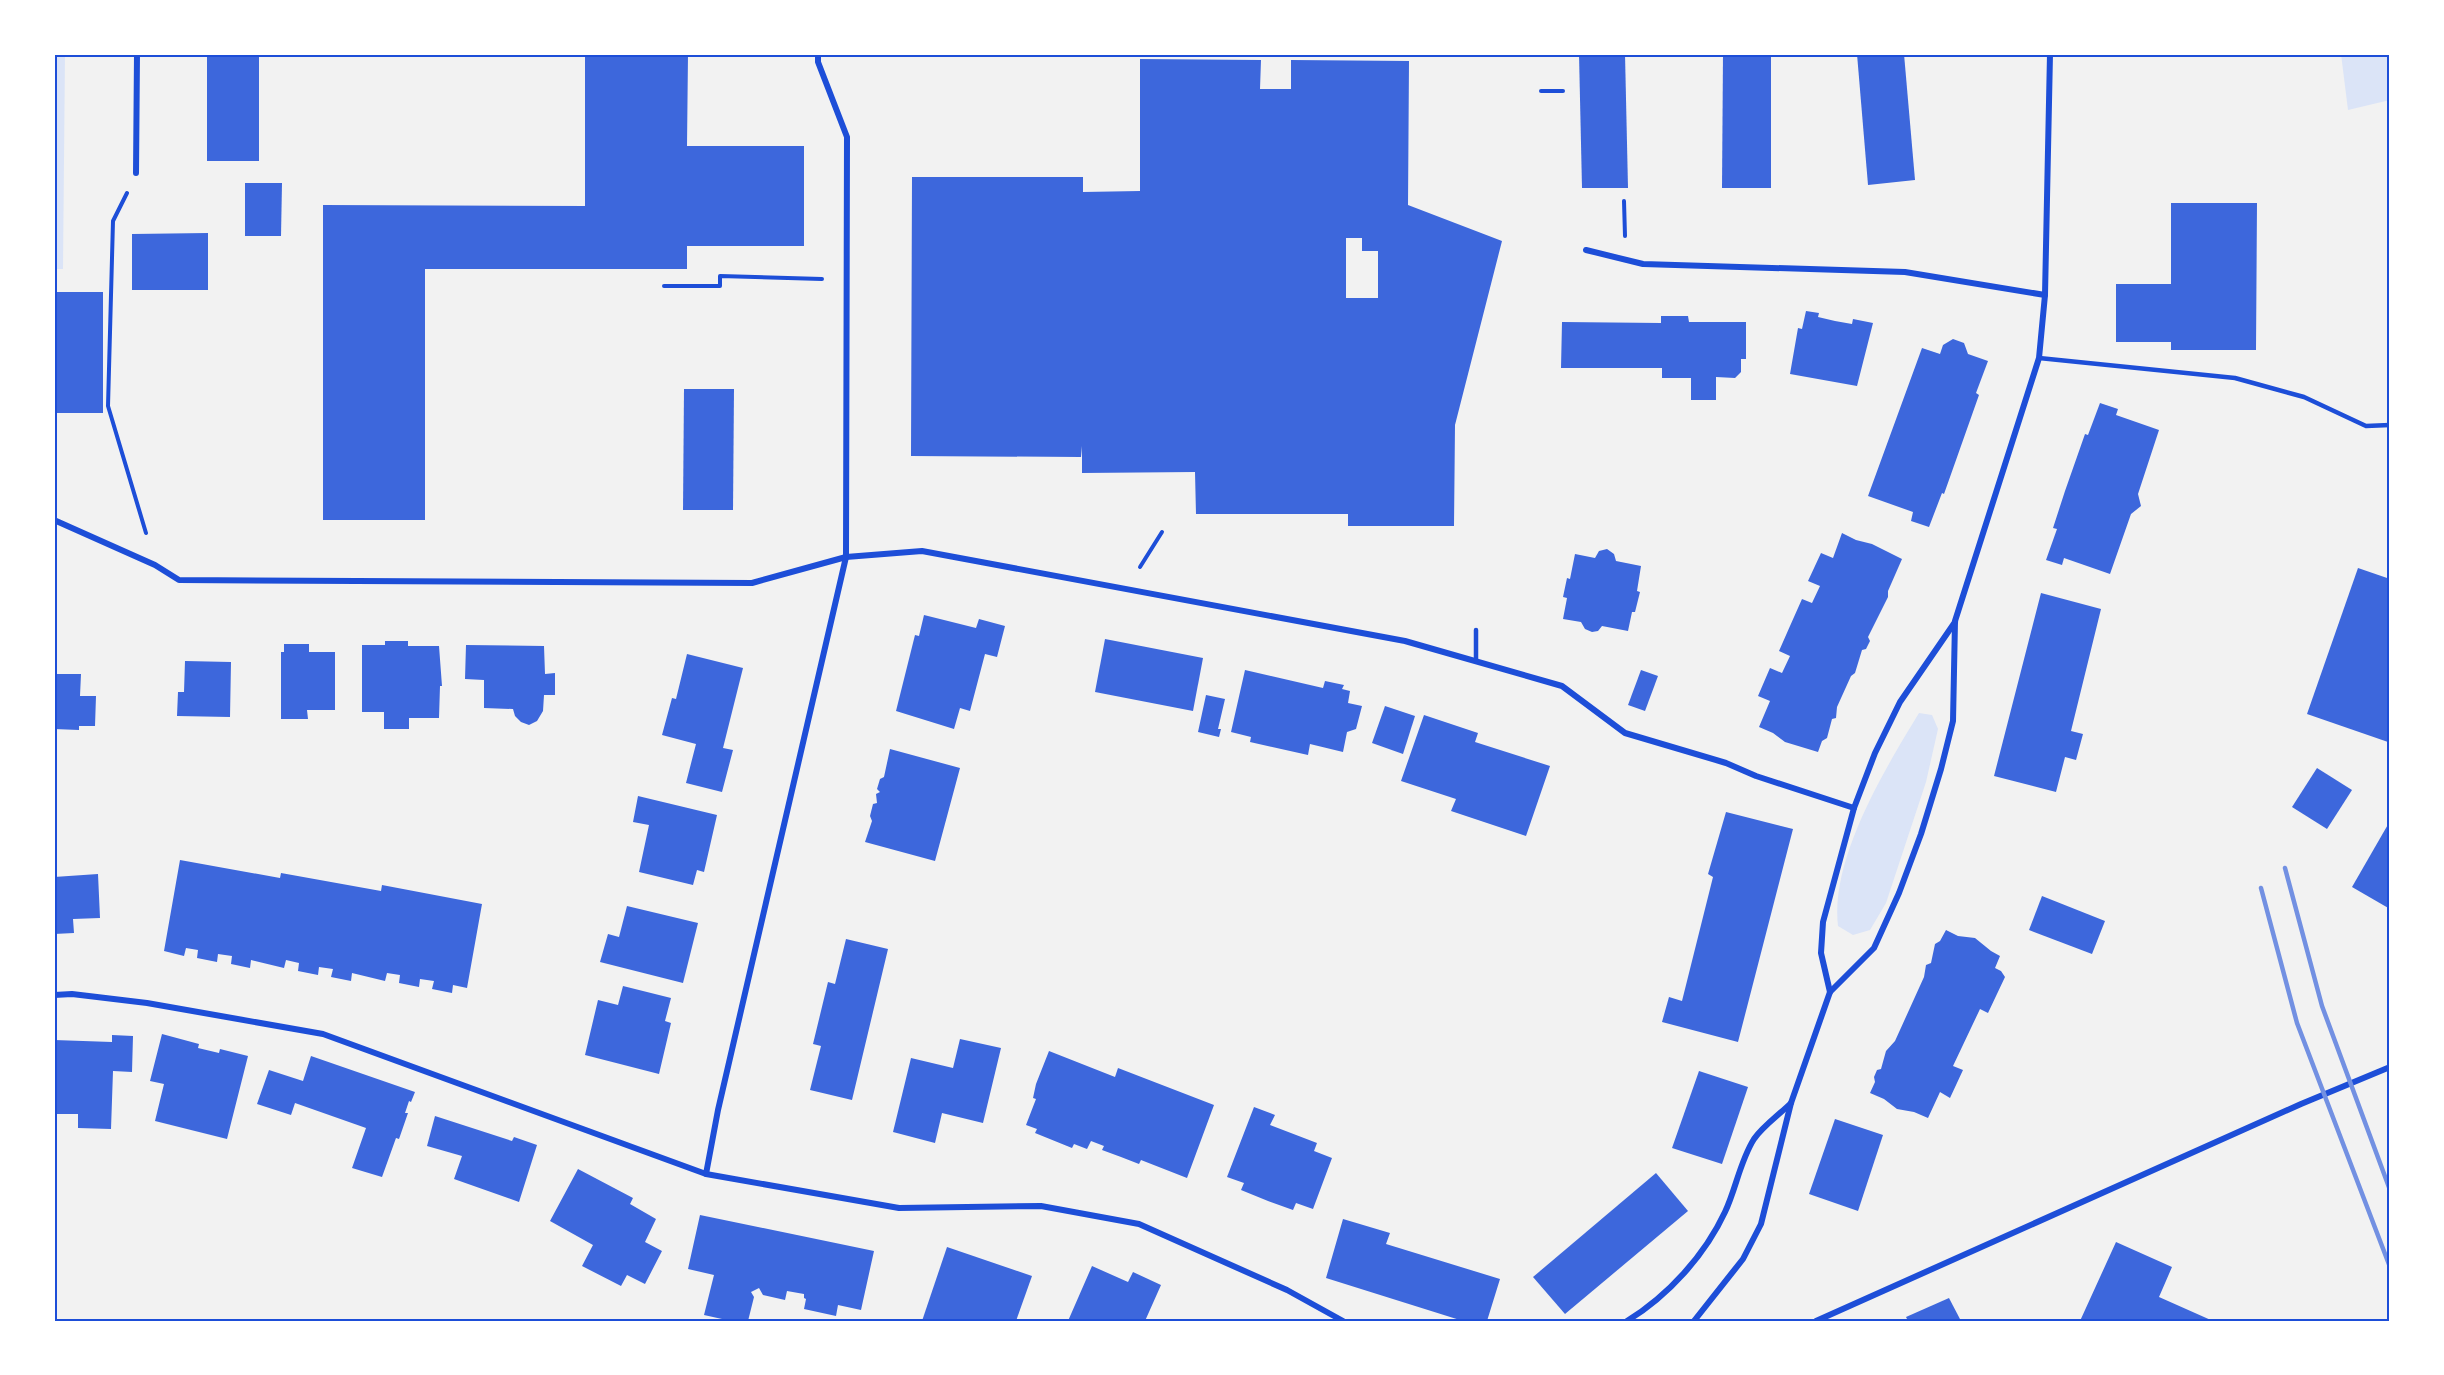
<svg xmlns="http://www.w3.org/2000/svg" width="2444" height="1375" font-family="Helvetica,sans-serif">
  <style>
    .green { fill: #dbe4f7 }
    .building { fill: #3d67dc; fill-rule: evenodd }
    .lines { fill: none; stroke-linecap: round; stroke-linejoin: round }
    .path { stroke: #1d4ed8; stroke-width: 4 }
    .service { stroke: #1d4ed8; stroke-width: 4.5 }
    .minor { stroke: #1d4ed8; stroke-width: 6 }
    .rail { stroke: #7290e2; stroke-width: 4.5 }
    .neatline { fill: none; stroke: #1d4ed8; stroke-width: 2 }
  </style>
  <rect width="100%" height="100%" fill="#f2f2f2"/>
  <g class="green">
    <polygon points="54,54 65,54 63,269 54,269"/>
    <polygon points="2341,54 2390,54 2390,100 2348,110"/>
    <path d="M1919,713L1932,715L1938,729L1926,782L1886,903L1870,930L1853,935L1838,926C1830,859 1885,769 1919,713Z"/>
  </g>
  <g class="building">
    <rect x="207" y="54" width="52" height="107"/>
    <polygon points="585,54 688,54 687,146 804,146 804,246 687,246 687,269 425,269 425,520 323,520 323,205 585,206"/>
    <polygon points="1579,54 1625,54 1628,188 1582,188"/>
    <polygon points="1723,54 1771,54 1771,188 1722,188"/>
    <polygon points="1857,54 1904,54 1915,180 1868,185"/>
    <path d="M1140,59L1261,60L1260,89H1291V60L1409,61L1408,205L1502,241L1455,425L1454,526H1348V514H1196L1195,472L1082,473V446L1081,457L911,456L912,177H1083V192L1140,191ZM1346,238H1362V251H1378V298H1346Z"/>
    <polygon points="245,183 282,183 281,236 245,236"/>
    <polygon points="2171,203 2257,203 2256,350 2171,350 2171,342 2116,342 2116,284 2171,284"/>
    <polygon points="208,233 208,290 132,290 132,234"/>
    <rect x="54" y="292" width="49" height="121"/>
    <polygon points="1806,311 1819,313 1818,317 1835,321 1852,324 1853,319 1873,323 1857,386 1790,374 1798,328 1802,329"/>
    <polygon points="1661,316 1688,316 1689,322 1746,322 1746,359 1741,359 1741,372 1735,378 1716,377 1716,400 1691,400 1691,378 1662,378 1662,368 1561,368 1562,322 1661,323"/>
    <polygon points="1953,339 1964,343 1968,354 1988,361 1976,393 1979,395 1944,494 1942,493 1929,527 1911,521 1913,512 1868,496 1922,348 1940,354 1943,345"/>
    <polygon points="684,389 734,389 733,510 683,510"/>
    <polygon points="2100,403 2118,409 2116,415 2159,430 2138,494 2141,506 2131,514 2110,574 2064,558 2062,565 2046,560 2057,529 2053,528 2065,491 2085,434 2088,435"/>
    <polygon points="1842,533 1856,540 1872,544 1902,559 1888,591 1888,597 1868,637 1870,641 1866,649 1862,650 1855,673 1851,676 1837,707 1836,718 1832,719 1827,738 1822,741 1818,752 1785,742 1773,733 1759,727 1770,701 1758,696 1770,668 1782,673 1790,656 1779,651 1790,626 1802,599 1812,603 1820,586 1808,581 1821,553 1833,558"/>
    <polygon points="1607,549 1614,554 1616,561 1641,566 1637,591 1640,592 1635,612 1632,612 1628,631 1602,626 1598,631 1592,632 1585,629 1581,622 1563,619 1567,598 1563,597 1567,578 1570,579 1575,554 1595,558 1599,551"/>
    <polygon points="2358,568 2390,579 2390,735 2388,742 2307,714"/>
    <polygon points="2041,593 2101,609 2071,731 2083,734 2076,760 2065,757 2056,792 1994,776"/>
    <polygon points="924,615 976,628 979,619 1005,626 997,657 985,654 970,711 960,708 954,729 896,711 915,635 919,636"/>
    <polygon points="1105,639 1203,658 1193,711 1095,692"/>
    <polygon points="385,641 408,641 408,646 439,646 442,686 440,686 439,718 409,718 409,729 384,729 384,712 362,712 362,645 385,645"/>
    <polygon points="284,644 309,644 309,652 335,652 335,710 307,710 308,719 281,719 281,652 284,652"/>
    <polygon points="466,645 544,646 545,674 555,673 555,695 544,695 543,711 537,721 529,725 521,722 515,716 513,709 484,708 484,680 465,679"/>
    <polygon points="687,654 743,668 723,748 733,750 722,792 686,783 696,744 662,735 672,698 676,699"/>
    <polygon points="185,661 231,662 230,717 177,716 178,692 184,692"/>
    <polygon points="1245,670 1323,688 1325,681 1344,685 1342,689 1350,691 1348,703 1362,706 1356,729 1347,732 1343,752 1310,744 1308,755 1250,742 1251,737 1231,732"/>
    <polygon points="1641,670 1658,676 1645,711 1628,705"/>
    <polygon points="54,674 81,674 80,696 96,696 95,726 79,726 79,730 54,729"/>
    <polygon points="1206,695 1225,699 1218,729 1221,729 1219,737 1198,732"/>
    <polygon points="1385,706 1415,716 1403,754 1372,743"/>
    <polygon points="1424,715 1478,733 1475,742 1550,766 1526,836 1451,811 1456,799 1401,781"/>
    <polygon points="890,749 960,768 935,861 865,842 872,821 870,816 873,804 877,803 876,794 880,792 877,789 880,779 884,777"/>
    <polygon points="2317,768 2352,790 2327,829 2292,807"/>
    <polygon points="638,796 717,815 704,872 697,870 693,885 639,872 649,825 633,822"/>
    <polygon points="1726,812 1793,829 1738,1042 1662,1022 1669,997 1682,1001 1713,877 1708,874"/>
    <polygon points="2390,821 2390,909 2352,887"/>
    <polygon points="180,860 280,878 281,873 381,891 382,885 482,904 467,988 453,985 452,993 432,989 434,981 420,979 419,987 399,983 400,975 387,973 385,981 352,973 351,981 331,977 333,969 319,967 318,975 298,971 299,963 286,960 284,968 251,960 250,968 231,964 232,956 218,954 217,962 197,958 198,950 186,948 184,956 164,951"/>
    <polygon points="98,874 100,918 73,919 74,933 54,934 54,877"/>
    <polygon points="2042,896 2105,921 2092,954 2029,930"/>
    <polygon points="627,906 698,923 683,983 600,962 608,934 619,937"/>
    <polygon points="1946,930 1958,936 1975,938 1991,951 2000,956 1995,968 2001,971 2005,977 1988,1013 1980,1009 1953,1066 1963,1070 1950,1098 1940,1092 1928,1118 1914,1112 1897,1109 1884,1099 1870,1093 1875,1082 1874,1077 1877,1070 1881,1069 1886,1051 1895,1041 1924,977 1926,965 1931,963 1935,944 1940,941"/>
    <polygon points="846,939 888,949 852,1100 810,1090 821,1046 813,1044 828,982 835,984"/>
    <polygon points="623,986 671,998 665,1021 671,1023 659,1074 585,1055 598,1000 618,1005"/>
    <polygon points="162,1034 199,1044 198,1048 219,1053 220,1049 248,1056 227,1139 155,1121 164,1084 150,1081"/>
    <polygon points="112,1035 133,1036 132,1072 113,1071 111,1129 78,1128 78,1114 54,1114 54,1040 112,1042"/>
    <polygon points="960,1039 1001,1048 983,1123 942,1113 935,1143 893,1132 911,1058 953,1068"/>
    <polygon points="1049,1051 1115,1077 1118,1068 1214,1105 1187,1178 1141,1160 1139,1164 1121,1157 1102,1150 1104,1146 1091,1141 1087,1149 1074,1144 1072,1148 1035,1133 1037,1129 1026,1125 1036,1099 1033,1098 1036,1084"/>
    <polygon points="311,1056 415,1092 411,1102 409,1101 405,1113 408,1113 399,1139 396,1138 382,1177 352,1168 366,1128 295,1103 291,1115 257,1104 269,1070 303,1081"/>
    <polygon points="1699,1071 1748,1087 1722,1164 1672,1148"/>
    <polygon points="1254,1107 1275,1115 1270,1125 1317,1143 1314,1151 1332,1158 1313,1209 1296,1203 1293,1210 1268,1201 1241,1190 1244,1183 1227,1177"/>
    <polygon points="435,1116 512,1141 514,1137 537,1145 519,1202 454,1179 462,1156 427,1146"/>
    <polygon points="1835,1119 1883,1135 1858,1211 1809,1194"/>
    <polygon points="578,1169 633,1198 630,1204 656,1219 645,1242 662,1251 645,1284 627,1275 621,1286 582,1266 593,1245 550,1221"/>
    <polygon points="1656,1173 1688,1211 1565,1314 1533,1277"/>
    <polygon points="700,1215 874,1251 861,1310 838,1305 836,1316 804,1309 806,1299 804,1298 804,1294 787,1291 785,1300 763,1295 759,1288 751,1292 754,1297 748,1321 731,1321 704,1315 714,1275 688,1269"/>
    <polygon points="1343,1219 1390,1233 1386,1244 1500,1279 1487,1321 1463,1321 1326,1278"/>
    <polygon points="2116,1242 2172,1267 2159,1297 2213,1321 2080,1321"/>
    <polygon points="947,1247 1032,1276 1016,1321 922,1321"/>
    <polygon points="1092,1266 1128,1282 1133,1272 1161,1285 1145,1321 1068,1321"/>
    <polygon points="1949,1298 1961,1321 1908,1321 1906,1317"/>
  </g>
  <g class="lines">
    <g class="path">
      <polyline points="1541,91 1563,91"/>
      <polyline points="127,193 113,221 108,406 146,533"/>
      <polyline points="1624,201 1625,236"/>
      <polyline points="664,286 720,286 720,276 822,279"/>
      <polyline points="1140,567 1162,532"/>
    </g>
    <g class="service">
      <polyline points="2039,358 2235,378 2304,397 2366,426 2390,425"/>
      <polyline points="1476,630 1476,661"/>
    </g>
    <g class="minor">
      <polyline points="136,173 137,54"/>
      <polyline points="1586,250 1643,264 1905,272 2045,295"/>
      <polyline points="54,520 155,565 179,580 752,583 846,557 922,551 1405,641 1562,686 1625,733 1726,763 1756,776 1854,808"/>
      <polyline points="1830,992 1821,953 1823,922 1854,808 1875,753 1900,702 1955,622"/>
      <polyline points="54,995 72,994 147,1003 323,1034 706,1174 899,1208 1041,1206 1139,1224 1287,1290 1343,1321"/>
      <polyline points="706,1174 718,1110 846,557 847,137 818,62 818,54"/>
      <path d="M1627,1321C1668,1296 1705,1255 1725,1212C1736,1189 1740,1161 1754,1139C1763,1126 1779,1115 1791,1103"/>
      <polyline points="1694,1321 1743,1259 1761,1224 1791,1103 1830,992 1874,948 1899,893 1921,834 1941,769 1953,721 1955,621 2039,358 2045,295 2050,54"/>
      <polyline points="1816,1321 2301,1104 2390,1067"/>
    </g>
    <g class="rail">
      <polyline points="2285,868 2322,1006 2390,1190"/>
      <polyline points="2261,888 2297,1023 2390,1267"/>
    </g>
  </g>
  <rect width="2444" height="1375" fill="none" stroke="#ffffff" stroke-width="111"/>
  <rect x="56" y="56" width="2332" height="1264" class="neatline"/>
</svg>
